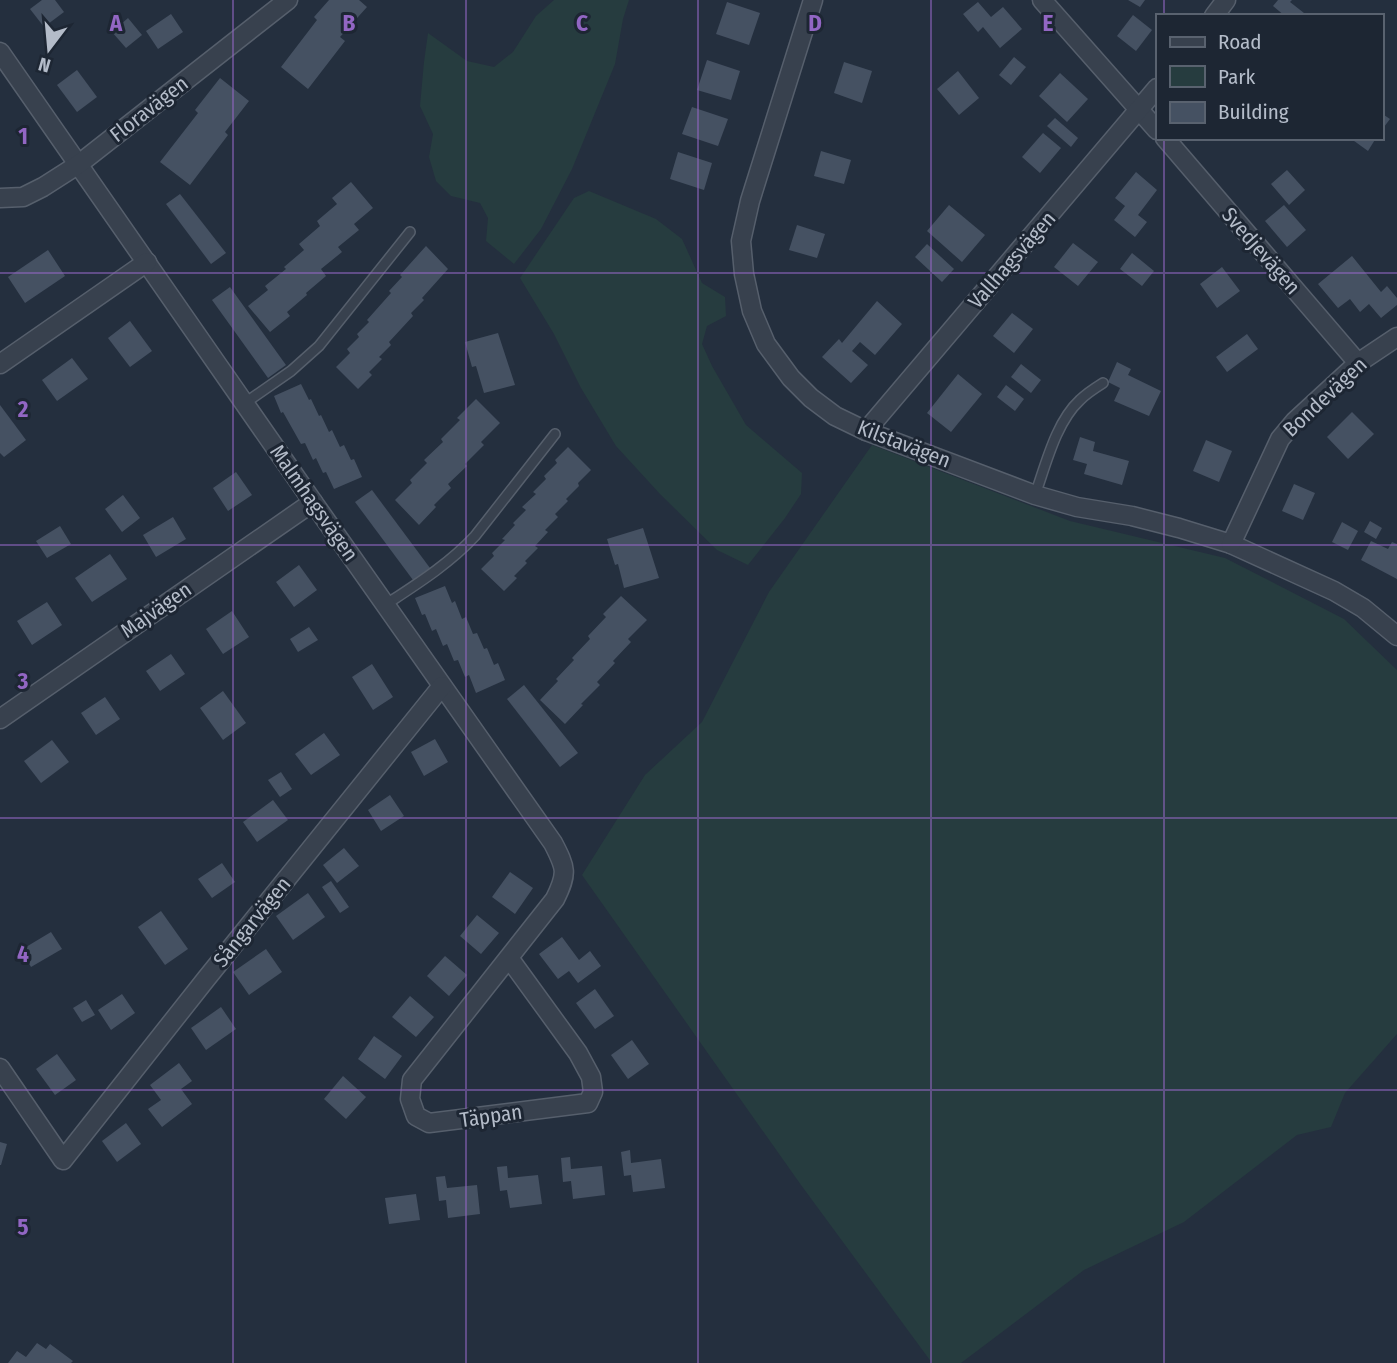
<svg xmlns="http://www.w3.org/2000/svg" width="1397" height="1363" font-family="'Fira Sans Condensed',sans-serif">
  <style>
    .green { fill: #263c3f }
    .building { fill: #455162 }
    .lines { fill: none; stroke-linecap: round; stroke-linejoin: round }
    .lane-casing { stroke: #565f6c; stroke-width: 12 }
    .street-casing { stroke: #565f6c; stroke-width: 21 }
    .lane { stroke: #38414e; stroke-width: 9 }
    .street { stroke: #38414e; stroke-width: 18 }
    .grid { fill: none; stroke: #9266c3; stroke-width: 2; stroke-opacity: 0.55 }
    .labels { text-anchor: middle; stroke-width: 6; stroke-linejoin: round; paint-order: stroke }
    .street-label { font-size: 21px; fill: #b4bcc9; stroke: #1d2633 }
    .grid-label { font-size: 23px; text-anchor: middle; font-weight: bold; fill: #9266c3; stroke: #1d2633; stroke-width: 6; stroke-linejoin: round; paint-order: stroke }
  </style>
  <rect width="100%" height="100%" fill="#242f3e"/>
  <g class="green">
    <polygon points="554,0 629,0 623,19 615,64 572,169 541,229 514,264 486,241 488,218 480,203 451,196 436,181 429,157 433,134 420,106 424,62 428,33 467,61 494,67 513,52 536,16"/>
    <polygon points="589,191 656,219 682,239 702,283 725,297 726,316 707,326 702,344 712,366 746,425 802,473 801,494 785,518 748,565 717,550 660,494 616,446 581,388 554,334 520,278 574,198"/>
    <polygon points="872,445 1070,521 1225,558 1344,619 1397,670 1397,1034 1345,1093 1331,1127 1297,1135 1184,1222 1084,1270 961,1363 932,1363 801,1185 582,875 645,775 702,722 769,592"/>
  </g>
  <g class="building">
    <polygon points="42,0 55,0 64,12 44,27 30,9"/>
    <polygon points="329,0 359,0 367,7 340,37 345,41 308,89 281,67 317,20 314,17"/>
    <polygon points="1128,0 1145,0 1140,7"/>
    <polygon points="1278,0 1292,0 1290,2 1304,13 1302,16 1285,16 1273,6"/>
    <polygon points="727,2 760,13 749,45 716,34"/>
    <polygon points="978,2 991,17 1003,7 1022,29 1000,48 983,27 978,32 963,14"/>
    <polygon points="171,14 183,32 158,49 146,31"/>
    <polygon points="1133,15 1152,30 1136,51 1117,36"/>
    <polygon points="128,18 142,35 126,48 112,32"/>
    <polygon points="1014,57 1026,67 1011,85 999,75"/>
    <polygon points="707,60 740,71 731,100 697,90"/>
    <polygon points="844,62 872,71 862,103 834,93"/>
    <polygon points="77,70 97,97 77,112 57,85"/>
    <polygon points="958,71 979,98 959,115 937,89"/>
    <polygon points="1060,73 1088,99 1067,122 1039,96"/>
    <polygon points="220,78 249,101 225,132 228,135 190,185 160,162 198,113 195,110"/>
    <polygon points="692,107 728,119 718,146 682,134"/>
    <polygon points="1381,113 1390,119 1381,131"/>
    <polygon points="1055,118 1078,138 1071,147 1047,126"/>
    <polygon points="1043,133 1061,148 1040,173 1022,157"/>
    <polygon points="1350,138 1376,138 1368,151"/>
    <polygon points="821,151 851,160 844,184 814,176"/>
    <polygon points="678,152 712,163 704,190 670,179"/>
    <polygon points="1287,170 1305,190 1289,205 1271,184"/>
    <polygon points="1136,172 1157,190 1138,215 1147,222 1135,237 1114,220 1125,206 1115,198"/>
    <polygon points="351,182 373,208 354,224 359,230 338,247 342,252 321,269 326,276 306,293 307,295 287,312 290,316 270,332 248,306 268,290 265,286 286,269 284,267 304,250 299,244 320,226 317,221 337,204 332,198"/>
    <polygon points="180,194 226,253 211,264 166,204"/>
    <polygon points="949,205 985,235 962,262 927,231"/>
    <polygon points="1284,205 1306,230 1287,247 1265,221"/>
    <polygon points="797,225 825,234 817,258 789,250"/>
    <polygon points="1073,243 1098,262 1078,286 1054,267"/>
    <polygon points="927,244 954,269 942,282 915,257"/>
    <polygon points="426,246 448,269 422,298 424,300 411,313 413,316 389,342 391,345 379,357 382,359 369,372 372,375 358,389 336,367 350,353 347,349 359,337 357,334 369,322 367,320 391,293 389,291 402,277 400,275"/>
    <polygon points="48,250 65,276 25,303 8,277"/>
    <polygon points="1132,253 1154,271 1142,286 1120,269"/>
    <polygon points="1352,256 1381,292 1387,286 1397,298 1397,305 1381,318 1369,304 1360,312 1350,299 1338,308 1318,284"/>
    <polygon points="1222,267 1240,291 1217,308 1200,284"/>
    <polygon points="230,287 286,365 268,378 212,300"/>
    <polygon points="877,301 902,324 875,355 860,342 852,351 868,365 851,383 822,357 839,339 842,343"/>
    <polygon points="1012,313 1033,329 1014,353 993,336"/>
    <polygon points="130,321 152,351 130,367 108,338"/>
    <polygon points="498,333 515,385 484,393 476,366 472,367 465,342"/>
    <polygon points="1247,334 1258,349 1227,372 1216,357"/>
    <polygon points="72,358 88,379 57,401 42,380"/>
    <polygon points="1117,362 1131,369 1128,375 1161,391 1149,416 1114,401 1120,388 1108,382"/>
    <polygon points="1021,364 1041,380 1031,393 1011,377"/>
    <polygon points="958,374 982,394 951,432 927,413"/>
    <polygon points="301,384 309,400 311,399 319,416 321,415 329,432 332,430 340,447 344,445 351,460 354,459 362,477 334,489 326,472 323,473 316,458 313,460 305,443 301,444 283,412 281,413 274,396"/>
    <polygon points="1006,385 1024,399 1015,411 997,397"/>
    <polygon points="476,399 500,423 481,442 484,445 465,464 467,466 448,484 451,488 434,505 436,507 419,525 395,500 412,483 410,480 427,463 424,460 443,442 441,439 460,420 457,418"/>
    <polygon points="0,405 26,440 4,457 0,453"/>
    <polygon points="1352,412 1374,434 1348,459 1327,437"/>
    <polygon points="1080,437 1095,442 1093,451 1129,461 1122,485 1084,474 1087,464 1073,460"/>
    <polygon points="1206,440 1232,451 1219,482 1193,471"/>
    <polygon points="568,447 591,470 578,483 579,486 566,499 568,501 555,514 558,517 545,530 548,532 535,546 538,548 525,561 527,563 514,576 517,578 504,591 481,569 494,556 492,553 505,540 502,539 515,525 513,523 526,510 522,507 536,494 533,492 546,479 544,476 557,463 555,460"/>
    <polygon points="236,472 252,495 228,511 213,488"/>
    <polygon points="1294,484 1315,493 1303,520 1282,511"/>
    <polygon points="372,490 430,568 413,580 355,502"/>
    <polygon points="123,495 140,518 122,532 105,509"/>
    <polygon points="173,517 186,539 156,557 143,535"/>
    <polygon points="1370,521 1382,528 1376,539 1364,532"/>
    <polygon points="1342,522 1358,531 1348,550 1332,542"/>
    <polygon points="60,526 71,544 47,558 36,541"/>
    <polygon points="643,528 659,578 624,588 618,564 615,565 607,539"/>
    <polygon points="1371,541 1388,549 1392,542 1397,544 1397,579 1361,560"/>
    <polygon points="110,554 127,579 92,602 75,578"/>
    <polygon points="299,565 317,590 294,607 276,582"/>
    <polygon points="445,586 452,603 455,601 462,619 466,617 473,634 477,633 484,649 487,648 494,665 498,663 505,680 476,693 469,675 465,677 458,660 454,661 447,644 443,646 436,629 432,631 425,614 422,615 415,598"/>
    <polygon points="621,596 647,620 628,639 631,642 613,661 615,663 597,682 600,685 581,704 583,705 565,724 540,700 558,681 556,679 574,660 572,658 590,639 588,636 606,617 603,614"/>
    <polygon points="47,602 62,625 32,645 17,621"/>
    <polygon points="232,611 249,637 223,654 206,629"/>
    <polygon points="309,627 318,640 298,652 290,639"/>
    <polygon points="171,654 185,674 160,691 146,671"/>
    <polygon points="372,664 393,697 373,710 352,677"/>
    <polygon points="524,685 578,753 560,767 507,699"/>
    <polygon points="223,691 246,723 223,740 200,708"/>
    <polygon points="105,697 120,719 96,735 81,713"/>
    <polygon points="324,733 340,755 311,775 295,754"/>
    <polygon points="435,739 448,762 424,776 411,752"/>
    <polygon points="52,740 69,762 41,783 24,761"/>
    <polygon points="281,772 292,789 280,797 268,780"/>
    <polygon points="390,795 404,816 381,831 368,810"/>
    <polygon points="273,800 288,820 257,842 243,822"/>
    <polygon points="344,848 359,866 337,883 323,865"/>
    <polygon points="222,863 235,882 212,898 198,879"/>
    <polygon points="510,872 533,888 515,914 492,897"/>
    <polygon points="331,881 349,907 340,913 322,887"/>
    <polygon points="308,893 325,917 293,940 276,916"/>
    <polygon points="161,911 188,949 165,965 138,927"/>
    <polygon points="477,915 499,933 481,954 460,936"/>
    <polygon points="51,932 62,949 31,967 21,950"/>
    <polygon points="562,937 579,960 590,951 601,966 578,983 569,971 558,979 539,954"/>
    <polygon points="266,949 282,972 249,995 233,972"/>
    <polygon points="445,956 467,975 449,996 427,976"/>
    <polygon points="595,989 614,1016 595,1029 576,1003"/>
    <polygon points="122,994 135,1013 111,1030 98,1010"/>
    <polygon points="410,996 434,1017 416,1037 392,1017"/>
    <polygon points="86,1000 95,1015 82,1022 73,1008"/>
    <polygon points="221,1007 236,1029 206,1050 191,1028"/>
    <polygon points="374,1036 402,1056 385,1079 358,1059"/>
    <polygon points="632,1040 649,1064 628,1079 611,1055"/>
    <polygon points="57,1054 76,1080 55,1095 36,1069"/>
    <polygon points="179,1063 192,1081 181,1089 192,1104 162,1127 148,1109 161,1100 150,1085"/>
    <polygon points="343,1076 366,1097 346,1119 324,1099"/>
    <polygon points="126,1123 141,1144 117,1162 102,1141"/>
    <polygon points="0,1142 7,1144 1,1165 0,1165"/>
    <polygon points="630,1150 631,1163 661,1159 665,1188 633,1192 631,1175 624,1176 621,1152"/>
    <polygon points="570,1157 571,1169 602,1166 605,1195 573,1199 571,1181 563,1182 561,1158"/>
    <polygon points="507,1166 508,1178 538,1175 542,1204 510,1208 507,1190 500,1191 497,1167"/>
    <polygon points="445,1176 447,1188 477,1185 480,1214 448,1218 446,1200 439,1201 436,1177"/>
    <polygon points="416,1194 420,1220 389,1224 385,1198"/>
    <polygon points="37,1343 46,1349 50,1344 73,1361 71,1363 8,1363 17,1351 26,1357"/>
  </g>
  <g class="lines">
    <g class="lane-casing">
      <g id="lane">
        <polyline points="245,403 291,371 319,346 410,232"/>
        <path d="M1035,495C1046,464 1056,422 1080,400C1087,393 1095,388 1103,383"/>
        <path d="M385,605C417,584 449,564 475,536L555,434"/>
      </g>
    </g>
    <g class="street-casing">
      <g id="street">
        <polyline points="813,0 750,201 741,241 744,274 752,311 766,344 791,378 811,398 835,416 866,431 1035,495 1077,507 1132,516 1179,528 1231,544 1334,591 1363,608 1397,636"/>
        <polyline points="1042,0 1157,130"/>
        <polyline points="1214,16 1226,0"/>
        <path d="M0,52L313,502L553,843C566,868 568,873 555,899L412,1080L410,1099L416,1116L429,1123L588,1103L593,1092L591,1077L578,1053L509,958"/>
        <polyline points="1165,138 1358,363"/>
        <polyline points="0,198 23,197 43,187 79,164 288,0"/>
        <polyline points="0,364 147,262"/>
        <polyline points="866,431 1157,88"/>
        <polyline points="1231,544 1280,439 1295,421 1358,363 1397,337"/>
        <polyline points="0,719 313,502"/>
        <polyline points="0,1068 63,1160 206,979 442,686"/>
      </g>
    </g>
    <use href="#lane" class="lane"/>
    <use href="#street" class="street"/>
  </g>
  <path class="grid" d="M233,0V1363M466,0V1363M698,0V1363M931,0V1363M1164,0V16M1164,138V1363M0,273H1397M0,545H1397M0,818H1397M0,1090H1397"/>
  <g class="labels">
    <g class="street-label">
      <text transform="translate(149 109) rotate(-38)" y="7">Floravägen</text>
      <text transform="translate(1261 251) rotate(49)" y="7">Svedjevägen</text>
      <text transform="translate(1012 260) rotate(-49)" y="7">Vallhagsvägen</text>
      <text transform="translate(1325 397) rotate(-43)" y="7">Bondevägen</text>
      <text transform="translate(904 444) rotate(21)" y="7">Kilstavägen</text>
      <text transform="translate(314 503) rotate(55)" y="7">Malmhagsvägen</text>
      <text transform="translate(156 610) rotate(-35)" y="7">Majvägen</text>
      <text transform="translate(252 922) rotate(-51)" y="7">Sångarvägen</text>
      <text transform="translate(491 1116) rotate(-8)" y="7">Täppan</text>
    </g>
  </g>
  <g class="grid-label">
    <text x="116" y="31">A</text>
    <text x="349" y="31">B</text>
    <text x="582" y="31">C</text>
    <text x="815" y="31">D</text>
    <text x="1048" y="31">E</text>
    <text x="23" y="144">1</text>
    <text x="23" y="417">2</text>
    <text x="23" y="689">3</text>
    <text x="23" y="962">4</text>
    <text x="23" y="1235">5</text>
  </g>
  <rect x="1156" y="14" width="228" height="126" fill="#1d2633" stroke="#59626f" stroke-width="2"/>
  <rect x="1170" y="37" width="35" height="10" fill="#38414e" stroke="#59626f" stroke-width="2"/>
  <text x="1218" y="49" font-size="21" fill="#b4bcc9">Road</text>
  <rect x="1170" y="66" width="35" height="21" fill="#263c3f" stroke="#59626f" stroke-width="2"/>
  <text x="1218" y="84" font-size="21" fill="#b4bcc9">Park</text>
  <rect x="1170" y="102" width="35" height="21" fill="#455162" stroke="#59626f" stroke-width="2"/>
  <text x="1218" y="119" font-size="21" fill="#b4bcc9">Building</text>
  <g transform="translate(49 49) rotate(196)" stroke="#1d2633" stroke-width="5" paint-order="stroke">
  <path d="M0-5L12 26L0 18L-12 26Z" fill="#b4bcc9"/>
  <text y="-10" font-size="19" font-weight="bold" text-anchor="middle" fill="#b4bcc9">N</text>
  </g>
</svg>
